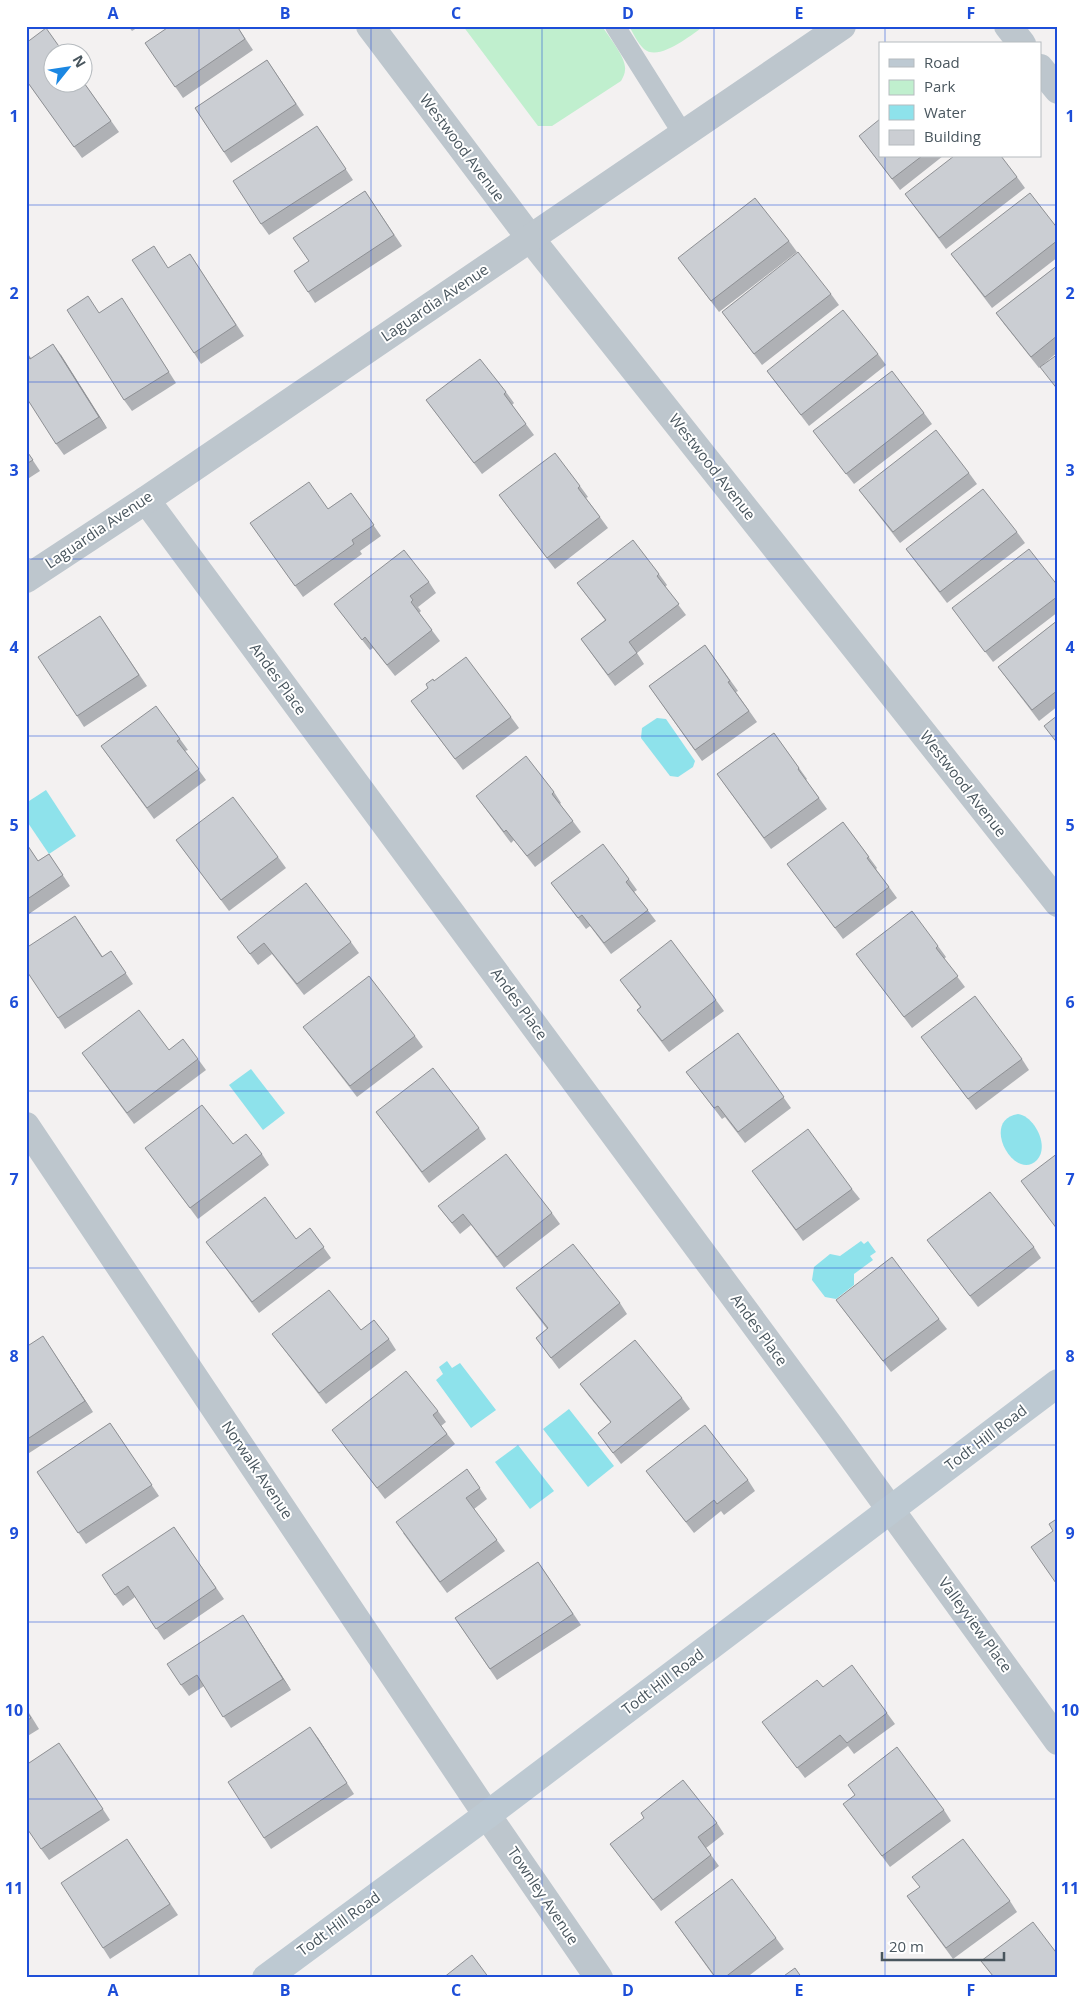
<svg xmlns="http://www.w3.org/2000/svg" width="1084" height="2004" font-family="'Open Sans',sans-serif">
  <style>
    .green { fill: #c0efce }
    .water { fill: #8ee2eb }
    .lines { fill: none; stroke-linecap: round; stroke-linejoin: round }
    .lane { stroke: #bdc6cd; stroke-width: 20 }
    .street { stroke: #bdc6cd; stroke-width: 28 }
    .secondary { stroke: #bdc9d2; stroke-width: 28 }
    .wall { fill: #afb1b5 }
    .shaded-wall { fill: #8e9094 }
    .building { fill: #cbced3; stroke: #8e9094 }
    .grid { fill: none; stroke: #1d4ed8; stroke-width: 1; stroke-opacity: 0.55 }
    .labels { text-anchor: middle; stroke-width: 4; stroke-linejoin: round; paint-order: stroke }
    .street-label { font-size: 15px; fill: #49565e; stroke: #fff }
    .neatline { fill: none; stroke: #1d4ed8; stroke-width: 2 }
    .grid-label { font-size: 16px; text-anchor: middle; font-weight: bold; fill: #1d4ed8 }
  </style>
  <rect width="100%" height="100%" fill="#f3f1f1"/>
  <g class="green">
    <path d="M463,26H602C608,36 627,58 625,70C625,74 623,77 621,81L552,126H538Z"/>
    <path d="M629,26H704C691,35 659,62 644,49C638,44 633,33 629,26Z"/>
  </g>
  <g class="water">
    <polygon points="657,718 666,719 695,761 693,767 678,777 670,776 641,738 642,728"/>
    <polygon points="46,790 76,836 49,854 26,820 26,803"/>
    <polygon points="251,1069 285,1113 263,1130 229,1085"/>
    <path d="M1018,1114C1034,1116 1050,1146 1037,1160C1015,1183 979,1120 1018,1114Z"/>
    <polygon points="861,1241 864,1244 868,1241 876,1252 870,1256 873,1260 854,1274 854,1285 836,1299 825,1297 812,1280 814,1267 830,1254 840,1256"/>
    <polygon points="447,1361 452,1368 460,1363 496,1410 471,1428 436,1380 443,1374 439,1367"/>
    <polygon points="569,1409 614,1466 588,1487 543,1429"/>
    <polygon points="518,1445 554,1491 530,1509 495,1462"/>
  </g>
  <g class="lines">
    <polyline class="lane" points="615,26 683,134"/>
    <g class="street">
      <polyline points="370,26 530,238 1058,903"/>
      <polyline points="1008,26 1022,44"/>
      <polyline points="1040,68 1058,90"/>
      <polyline points="146,500 832,1429 1058,1741"/>
      <polyline points="26,579 146,500 842,26"/>
      <polyline points="26,1126 487,1815 599,1978"/>
    </g>
    <polyline class="secondary" points="266,1978 487,1815 1058,1383"/>
  </g>
  <g class="wall">
    <polygon points="128,26 140,26 132,31"/>
    <polygon points="237,26 253,50 183,98 145,43"/>
    <polygon points="267,60 304,115 231,163 195,108"/>
    <polygon points="26,80 82,80 119,132 82,158"/>
    <polygon points="317,126 353,180 269,235 261,224"/>
    <polygon points="859,136 880,156 943,156 900,190"/>
    <polygon points="1017,177 1025,188 946,249 905,194"/>
    <polygon points="365,191 402,246 315,303 308,292 309,261"/>
    <polygon points="1058,229 1058,257 992,308 951,254"/>
    <polygon points="789,241 797,252 719,312 678,258"/>
    <polygon points="190,254 244,336 201,364 194,353"/>
    <polygon points="1058,265 1058,352 1039,368 1004,324 996,313"/>
    <polygon points="831,294 839,305 762,365 722,312"/>
    <polygon points="129,309 176,383 132,411 124,400 100,313"/>
    <polygon points="26,351 31,358 61,355 107,428 64,455 56,444"/>
    <polygon points="878,354 886,365 809,426 767,371"/>
    <polygon points="506,392 514,403 512,405 534,435 482,474 426,400"/>
    <polygon points="924,413 932,424 854,484 813,431"/>
    <polygon points="26,450 40,471 26,480"/>
    <polygon points="969,473 977,484 900,543 859,490"/>
    <polygon points="580,486 588,497 586,498 608,528 555,569 499,495"/>
    <polygon points="351,493 381,536 360,551 362,554 303,597 250,523 328,509"/>
    <polygon points="1017,532 1025,543 947,603 906,549"/>
    <polygon points="659,574 667,585 665,587 686,615 637,653 644,664 615,686 581,639 605,620 577,583"/>
    <polygon points="429,582 436,593 418,607 421,611 419,613 440,641 395,676 373,648 370,650 334,604"/>
    <polygon points="1058,586 1058,612 993,662 952,608"/>
    <polygon points="100,616 147,686 84,727 77,716"/>
    <polygon points="1058,620 1058,706 1039,721 998,667"/>
    <polygon points="705,645 738,691 736,692 757,722 702,761 649,686"/>
    <polygon points="434,681 511,717 519,728 463,770 411,701 428,688"/>
    <polygon points="774,733 807,779 806,780 827,809 771,849 717,774"/>
    <polygon points="180,739 188,750 185,751 206,780 154,819 101,746"/>
    <polygon points="554,792 561,803 560,804 581,832 535,867 514,840 511,843 476,796"/>
    <polygon points="843,822 877,868 876,869 897,898 843,939 787,864"/>
    <polygon points="176,840 278,857 286,868 229,911"/>
    <polygon points="26,843 38,861 49,854 70,886 26,916"/>
    <polygon points="629,879 637,890 634,892 656,921 611,954 590,926 586,929 551,883"/>
    <polygon points="75,916 103,957 111,951 133,984 65,1029 58,1018"/>
    <polygon points="237,937 351,942 359,953 304,995 272,954 258,965"/>
    <polygon points="938,946 946,957 944,959 965,987 912,1028 856,954"/>
    <polygon points="620,980 716,1000 724,1011 669,1052 637,1010 640,1007"/>
    <polygon points="303,1027 415,1036 423,1047 357,1097"/>
    <polygon points="738,1033 791,1108 745,1143 725,1117 722,1119 686,1072"/>
    <polygon points="921,1037 1022,1059 1029,1070 976,1110"/>
    <polygon points="169,1050 198,1059 206,1070 134,1124 82,1053"/>
    <polygon points="376,1112 479,1128 486,1139 429,1183"/>
    <polygon points="233,1144 262,1154 269,1165 198,1219 145,1148"/>
    <polygon points="760,1182 852,1189 860,1199 803,1241"/>
    <polygon points="438,1206 552,1213 560,1224 504,1268 471,1225 460,1234"/>
    <polygon points="310,1228 331,1258 259,1313 206,1242 296,1239"/>
    <polygon points="927,1240 1034,1247 1041,1258 978,1307"/>
    <polygon points="516,1288 620,1303 627,1314 559,1369 536,1338 547,1329"/>
    <polygon points="836,1300 939,1319 947,1329 891,1372"/>
    <polygon points="26,1311 29,1316 26,1318"/>
    <polygon points="361,1330 389,1339 396,1350 326,1404 272,1334"/>
    <polygon points="26,1347 50,1347 93,1412 26,1455"/>
    <polygon points="580,1384 682,1398 690,1409 621,1464 598,1433 611,1423 588,1395"/>
    <polygon points="438,1411 446,1422 441,1426 455,1444 385,1499 332,1430"/>
    <polygon points="110,1423 159,1496 86,1544 37,1472"/>
    <polygon points="467,1469 487,1499 474,1509 505,1551 447,1593 403,1533"/>
    <polygon points="646,1471 748,1480 755,1491 724,1515 721,1511 694,1533"/>
    <polygon points="174,1527 224,1599 164,1640 135,1597 123,1606 115,1595"/>
    <polygon points="538,1562 581,1625 497,1680 455,1618"/>
    <polygon points="250,1626 291,1690 231,1728 204,1686 189,1696 181,1685"/>
    <polygon points="26,1708 39,1729 26,1737"/>
    <polygon points="887,1713 895,1724 854,1754 848,1746 805,1778 762,1722"/>
    <polygon points="318,1738 354,1794 271,1849 264,1838"/>
    <polygon points="67,1754 110,1820 49,1860 41,1849"/>
    <polygon points="843,1804 944,1810 951,1821 890,1867"/>
    <polygon points="717,1823 724,1834 706,1848 719,1866 661,1911 610,1844"/>
    <polygon points="127,1839 178,1915 110,1959 103,1948"/>
    <polygon points="907,1896 1010,1901 1017,1912 953,1959"/>
    <polygon points="675,1922 776,1938 784,1949 746,1978 715,1978"/>
    <polygon points="1058,1955 1058,1978 991,1978 993,1976 981,1961"/>
  </g>
  <g class="shaded-wall">
    <polygon points="53,344 61,355 107,428 99,417"/>
    <polygon points="43,1336 50,1347 93,1412 85,1401"/>
    <polygon points="243,1615 250,1626 291,1690 283,1679"/>
    <polygon points="310,1727 318,1738 354,1794 347,1783"/>
  </g>
  <g class="building">
    <polygon points="170,26 237,26 245,39 175,87 145,43"/>
    <polygon points="46,28 63,52 52,52 52,82 82,82 82,80 111,121 74,147 26,80 26,43"/>
    <polygon points="267,60 296,104 224,152 195,108"/>
    <polygon points="880,119 880,156 922,156 892,179 859,136"/>
    <polygon points="317,126 346,169 261,224 233,181"/>
    <polygon points="954,156 1001,156 1017,177 939,238 905,194"/>
    <polygon points="365,191 394,235 308,292 294,271 309,261 293,238"/>
    <polygon points="1030,193 1058,229 1058,240 985,297 951,254"/>
    <polygon points="755,198 789,241 711,301 678,258"/>
    <polygon points="154,246 168,268 190,254 236,325 194,353 132,260"/>
    <polygon points="798,252 831,294 754,354 722,312"/>
    <polygon points="1058,265 1058,335 1031,357 996,313"/>
    <polygon points="88,296 99,313 122,298 169,372 124,400 67,310"/>
    <polygon points="843,310 878,354 801,415 767,371"/>
    <polygon points="53,344 99,417 56,444 26,397 26,352 30,359"/>
    <polygon points="1058,354 1058,390 1040,367"/>
    <polygon points="480,359 506,392 504,394 526,424 474,463 426,400"/>
    <polygon points="892,371 924,413 846,474 813,431"/>
    <polygon points="936,430 969,473 893,532 859,490"/>
    <polygon points="26,450 33,460 26,464"/>
    <polygon points="555,453 580,486 578,488 600,517 547,558 499,495"/>
    <polygon points="309,482 328,509 351,493 374,525 352,540 354,544 295,586 250,523"/>
    <polygon points="983,489 1017,532 940,592 906,549"/>
    <polygon points="633,540 659,574 657,576 679,604 629,642 637,653 608,675 581,639 606,620 577,583"/>
    <polygon points="1029,549 1058,586 1058,596 985,652 952,608"/>
    <polygon points="404,550 429,582 410,596 413,600 411,602 432,630 387,665 365,637 362,640 334,604"/>
    <polygon points="100,616 139,675 77,716 38,657"/>
    <polygon points="1058,620 1058,690 1032,710 998,667"/>
    <polygon points="705,645 730,681 728,682 749,711 695,750 649,686"/>
    <polygon points="466,657 511,717 455,759 411,701 428,688 426,684 433,679 434,681"/>
    <polygon points="156,706 180,739 177,741 199,769 147,808 101,746"/>
    <polygon points="1058,715 1058,744 1044,726"/>
    <polygon points="774,733 799,768 798,769 819,798 764,838 717,774"/>
    <polygon points="526,756 554,792 552,794 573,821 527,856 506,830 504,832 476,796"/>
    <polygon points="233,797 278,857 221,900 176,840"/>
    <polygon points="843,822 869,857 867,858 889,887 835,928 787,864"/>
    <polygon points="26,843 38,861 49,854 63,875 26,900"/>
    <polygon points="603,844 629,879 626,882 648,910 604,943 582,915 578,918 551,883"/>
    <polygon points="306,883 351,942 297,984 264,943 250,954 237,937"/>
    <polygon points="912,911 938,946 936,948 958,976 904,1017 856,954"/>
    <polygon points="75,916 102,957 111,951 126,973 58,1018 26,970 26,948"/>
    <polygon points="671,940 716,1000 662,1041 637,1010 641,1007 620,980"/>
    <polygon points="369,976 415,1036 350,1086 303,1027"/>
    <polygon points="975,996 1022,1059 968,1099 921,1037"/>
    <polygon points="139,1010 169,1050 183,1039 198,1059 127,1113 82,1053"/>
    <polygon points="738,1033 784,1097 738,1132 718,1106 714,1108 686,1072"/>
    <polygon points="433,1068 479,1128 422,1172 376,1112"/>
    <polygon points="202,1105 233,1144 246,1134 262,1154 190,1208 145,1148"/>
    <polygon points="808,1129 852,1189 796,1230 752,1171"/>
    <polygon points="1058,1153 1058,1229 1057,1229 1021,1181"/>
    <polygon points="506,1154 552,1213 497,1257 463,1214 452,1223 438,1206"/>
    <polygon points="990,1192 1034,1247 970,1296 927,1240"/>
    <polygon points="265,1197 296,1239 310,1228 324,1247 252,1302 206,1242"/>
    <polygon points="573,1244 620,1303 551,1358 536,1338 548,1328 516,1288"/>
    <polygon points="892,1257 939,1319 883,1361 836,1300"/>
    <polygon points="329,1290 361,1330 374,1320 389,1339 319,1393 272,1334"/>
    <polygon points="43,1336 85,1401 26,1440 26,1347"/>
    <polygon points="635,1340 682,1398 613,1453 598,1433 611,1422 580,1384"/>
    <polygon points="406,1371 438,1411 433,1415 447,1434 377,1488 332,1430"/>
    <polygon points="110,1423 152,1485 78,1533 37,1472"/>
    <polygon points="705,1425 748,1480 717,1504 714,1500 686,1522 646,1471"/>
    <polygon points="467,1469 480,1488 466,1498 497,1540 440,1582 396,1522"/>
    <polygon points="1058,1518 1058,1586 1031,1547 1053,1531 1049,1524"/>
    <polygon points="174,1527 216,1588 156,1629 128,1586 115,1595 102,1575"/>
    <polygon points="538,1562 573,1614 490,1669 455,1618"/>
    <polygon points="243,1615 283,1679 223,1717 197,1675 181,1685 167,1664"/>
    <polygon points="852,1665 887,1713 847,1743 840,1735 797,1768 762,1722 817,1680 823,1687"/>
    <polygon points="26,1710 31,1718 26,1721"/>
    <polygon points="310,1727 347,1783 264,1838 228,1782"/>
    <polygon points="59,1743 103,1809 41,1849 26,1827 26,1765"/>
    <polygon points="897,1747 944,1810 882,1856 843,1804 855,1795 848,1785"/>
    <polygon points="683,1780 717,1823 698,1837 711,1855 653,1900 610,1844 644,1818 641,1813"/>
    <polygon points="127,1839 170,1904 103,1948 61,1883"/>
    <polygon points="963,1839 1010,1901 946,1948 907,1896 920,1887 912,1877"/>
    <polygon points="732,1879 776,1938 724,1978 716,1978 675,1922"/>
    <polygon points="1033,1922 1058,1955 1058,1974 1053,1978 991,1978 993,1976 981,1961"/>
    <polygon points="472,1955 489,1978 443,1978"/>
    <polygon points="795,1968 802,1978 781,1978"/>
  </g>
  <path class="grid" d="M199,26V1978M371,26V1978M542,26V1978M714,26V1978M885,26V44M885,156V1978M26,205H1058M26,382H1058M26,559H1058M26,736H1058M26,913H1058M26,1091H1058M26,1268H1058M26,1445H1058M26,1622H1058M26,1799H1058"/>
  <g class="labels">
    <g class="street-label">
      <text transform="translate(462 148) rotate(53)" y="5">Westwood Avenue</text>
      <text transform="translate(435 303) rotate(-34)" y="5">Laguardia Avenue</text>
      <text transform="translate(712 467) rotate(52)" y="5">Westwood Avenue</text>
      <text transform="translate(99 530) rotate(-34)" y="5">Laguardia Avenue</text>
      <text transform="translate(278 679) rotate(54)" y="5">Andes Place</text>
      <text transform="translate(963 784) rotate(52)" y="5">Westwood Avenue</text>
      <text transform="translate(519 1004) rotate(54)" y="5">Andes Place</text>
      <text transform="translate(759 1330) rotate(54)" y="5">Andes Place</text>
      <text transform="translate(986 1438) rotate(-37)" y="5">Todt Hill Road</text>
      <text transform="translate(257 1470) rotate(56)" y="5">Norwalk Avenue</text>
      <text transform="translate(975 1625) rotate(54)" y="5">Valleyview Place</text>
      <text transform="translate(663 1682) rotate(-37)" y="5">Todt Hill Road</text>
      <text transform="translate(543 1896) rotate(56)" y="5">Townley Avenue</text>
      <text transform="translate(339 1924) rotate(-36)" y="5">Todt Hill Road</text>
    </g>
  </g>
  <rect width="1084" height="2004" fill="none" stroke="#ffffff" stroke-width="55"/>
  <rect x="879" y="42" width="162" height="115" fill="#ffffff" stroke="#b6bbbf"/>
  <rect x="889" y="59" width="25" height="8" fill="#bdc9d2" stroke="#b6bbbf"/>
  <text x="924" y="68" font-size="15" fill="#49565e">Road</text>
  <rect x="889" y="80" width="25" height="15" fill="#c0efce" stroke="#b6bbbf"/>
  <text x="924" y="92" font-size="15" fill="#49565e">Park</text>
  <rect x="889" y="105" width="25" height="15" fill="#8ee2eb" stroke="#b6bbbf"/>
  <text x="924" y="118" font-size="15" fill="#49565e">Water</text>
  <rect x="889" y="130" width="25" height="15" fill="#cbced3" stroke="#b6bbbf"/>
  <text x="924" y="142" font-size="15" fill="#49565e">Building</text>
  <g transform="translate(68 68) rotate(60)"><circle r="24" fill="#ffffff" stroke="#b6bbbf"/>
  <path d="M0-4L9 19L0 12L-9 19Z" fill="#1b87e2"/>
  <text y="-8" font-size="14" font-weight="bold" text-anchor="middle" fill="#49565e">N</text>
  </g>
  <path d="M882 1952v8h122v-8" fill="none" stroke="#49565e" stroke-width="2.5"/>
  <text x="889" y="1952" font-size="15" fill="#49565e" stroke="#ffffff" stroke-width="4" paint-order="stroke">20 m</text>
  <rect x="28" y="28" width="1028" height="1948" class="neatline"/>
  <g class="grid-label">
    <text x="113" y="19">A</text>
    <text x="285" y="19">B</text>
    <text x="456" y="19">C</text>
    <text x="628" y="19">D</text>
    <text x="799" y="19">E</text>
    <text x="971" y="19">F</text>
    <text x="14" y="122">1</text>
    <text x="1070" y="122">1</text>
    <text x="14" y="299">2</text>
    <text x="1070" y="299">2</text>
    <text x="14" y="476">3</text>
    <text x="1070" y="476">3</text>
    <text x="14" y="653">4</text>
    <text x="1070" y="653">4</text>
    <text x="14" y="831">5</text>
    <text x="1070" y="831">5</text>
    <text x="14" y="1008">6</text>
    <text x="1070" y="1008">6</text>
    <text x="14" y="1185">7</text>
    <text x="1070" y="1185">7</text>
    <text x="14" y="1362">8</text>
    <text x="1070" y="1362">8</text>
    <text x="14" y="1539">9</text>
    <text x="1070" y="1539">9</text>
    <text x="14" y="1716">10</text>
    <text x="1070" y="1716">10</text>
    <text x="14" y="1894">11</text>
    <text x="1070" y="1894">11</text>
    <text x="113" y="1996">A</text>
    <text x="285" y="1996">B</text>
    <text x="456" y="1996">C</text>
    <text x="628" y="1996">D</text>
    <text x="799" y="1996">E</text>
    <text x="971" y="1996">F</text>
  </g>
</svg>
